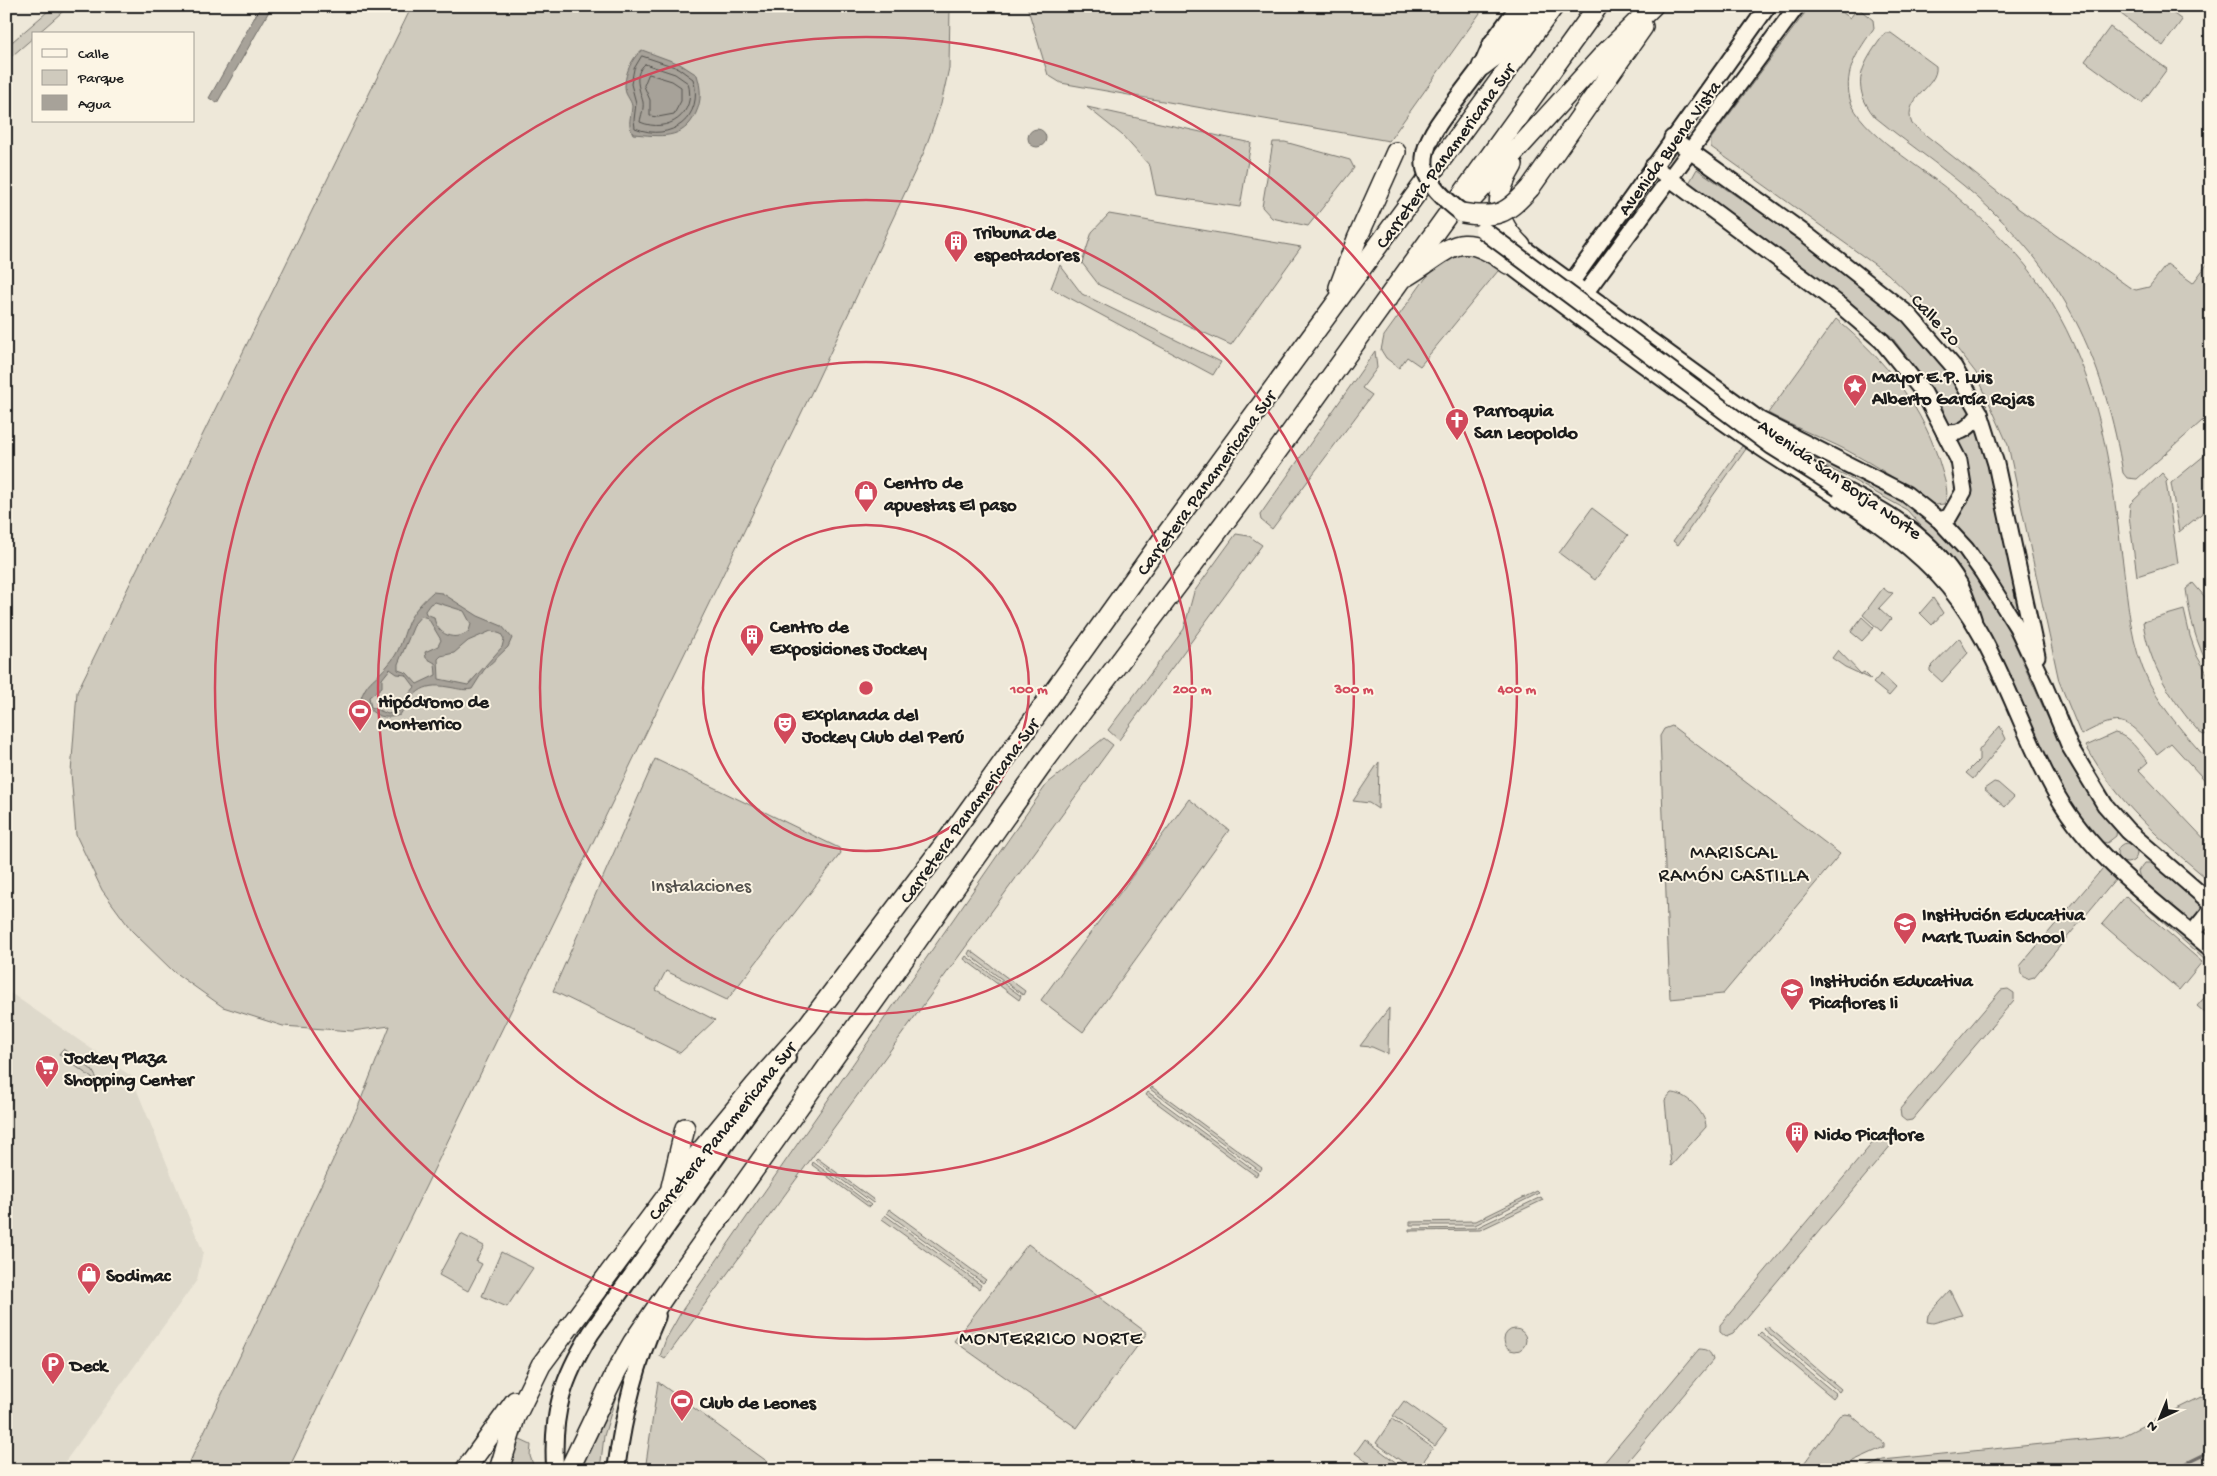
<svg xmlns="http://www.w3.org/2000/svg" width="2217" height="1476" font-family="'Gochi Hand',sans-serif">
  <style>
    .built { fill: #ded9cb }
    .green { fill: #cfcabd; stroke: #76736c }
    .water { fill: #a7a299; stroke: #6f6c67; fill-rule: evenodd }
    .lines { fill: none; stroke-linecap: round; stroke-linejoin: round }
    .shore { stroke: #54524e; stroke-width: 1 }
    .stream { stroke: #6f6c67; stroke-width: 3 }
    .secondary-casing { stroke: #1c1c1c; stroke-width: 19 }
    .primary-casing { stroke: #1c1c1c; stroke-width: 20 }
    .motorway-casing { stroke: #1c1c1c; stroke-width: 22 }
    .secondary { stroke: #fcf5e5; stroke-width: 15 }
    .primary { stroke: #fcf5e5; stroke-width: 16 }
    .motorway { stroke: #fcf5e5; stroke-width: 19 }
    .primary-bridge-casing { stroke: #1c1c1c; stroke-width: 20; stroke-linecap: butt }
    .motorway-bridge-casing { stroke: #1c1c1c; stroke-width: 22; stroke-linecap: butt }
    .primary-bridge { stroke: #fcf5e5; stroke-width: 16 }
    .motorway-bridge { stroke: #fcf5e5; stroke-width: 19 }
    .ring { fill: none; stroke: #d1495b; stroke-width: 2.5 }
    .labels { text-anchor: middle; stroke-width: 4; stroke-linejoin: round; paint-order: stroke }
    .street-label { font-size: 19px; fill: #1c1c1c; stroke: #fcf5e5 }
    .poi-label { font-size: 19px; font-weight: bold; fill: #1c1c1c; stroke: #fcf5e5; text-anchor: start }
    .park-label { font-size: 19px; fill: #52504c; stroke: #fcf5e5 }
    .neighbourhood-label { font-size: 20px; letter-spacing: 1px; fill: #1c1c1c; stroke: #fcf5e5 }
    .centre { fill: #d1495b; stroke: #fcf5e5; stroke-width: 2.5 }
    .ring-label { font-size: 15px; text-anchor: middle; font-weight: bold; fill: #d1495b; stroke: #fcf5e5; stroke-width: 4; stroke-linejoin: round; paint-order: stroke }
  </style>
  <rect width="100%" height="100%" fill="#eee8d9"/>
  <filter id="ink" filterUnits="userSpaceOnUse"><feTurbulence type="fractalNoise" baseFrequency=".02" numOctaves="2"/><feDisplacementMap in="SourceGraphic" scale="10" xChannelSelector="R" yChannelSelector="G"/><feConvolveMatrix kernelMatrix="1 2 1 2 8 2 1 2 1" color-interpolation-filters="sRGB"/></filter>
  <g filter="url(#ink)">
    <polygon class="built" points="6,990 131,1076 203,1252 197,1280 59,1470 6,1470"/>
    <g class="green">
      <polygon points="54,6 69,6 37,34 34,34 34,37 6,61 6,47"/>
      <polygon points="412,6 950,6 949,68 941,104 924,152 815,385 288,1470 186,1470 358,1107 390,1026 352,1031 283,1026 223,1007 174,972 132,931 102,890 76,835 71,773 77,692"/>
      <polygon points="1027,6 1485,6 1389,141 1061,83 1048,75"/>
      <path d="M1810,6H1847L1842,12L1850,18L1858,8L1873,20L1874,28C1859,50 1843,70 1850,99C1858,131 1924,169 1951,192C1988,223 2025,258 2050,300C2098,379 2110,460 2121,549C2127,589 2128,631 2143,669C2158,706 2185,734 2211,764V787L2171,743L2157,754C2128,720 2124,711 2081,735L2059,681L2008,445L1976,373L1931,315L1888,274L1711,147V139Z"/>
      <polygon points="2126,6 2163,6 2182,20 2163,46 2121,14"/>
      <polygon points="2110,27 2167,69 2142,103 2085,61"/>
      <path d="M1885,33H1891L1936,66C1939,87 1901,98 1912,124L2019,209L2129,287L2136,290L2149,287L2167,264L2193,283L2211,259V413L2137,479L2127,478L2123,473C2105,366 2070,285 1991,210C1955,175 1913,148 1875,117C1848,84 1863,63 1885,33Z"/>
      <polygon points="1087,107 1251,143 1240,207 1156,195 1150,166 1122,135"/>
      <polygon points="1273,142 1285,142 1350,160 1354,168 1308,226 1272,218 1262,207"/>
      <polygon points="1697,169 1861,282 1903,318 1948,369 1973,413 2002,504 2022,611 2016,616 1987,571 1951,521 1962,511 1970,492 1966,463 1938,397 1891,336 1688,185"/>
      <polygon points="1109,214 1301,247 1231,345 1099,285 1082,263 1092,232"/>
      <polygon points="1466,251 1499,262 1498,271 1420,366 1407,357 1399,368 1386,358 1381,350 1384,336 1425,279 1444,258"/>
      <polygon points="1060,265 1082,294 1221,362 1213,375 1051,288"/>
      <path d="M1836,319C1885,360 1925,408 1942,471C1945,481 1950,495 1944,504L1935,505C1910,489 1885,471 1859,457C1830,440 1798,430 1768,413Z"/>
      <polygon points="1375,351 1377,368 1362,388 1372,395 1272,529 1261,520 1260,515"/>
      <polygon points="1742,446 1746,449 1678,545 1673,541"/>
      <polygon points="2211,450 2211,506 2179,532 2171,483"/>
      <path d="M1807,458C1834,462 1855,471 1878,483C1988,542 2014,653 2066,756C2079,782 2099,804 2117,827L2116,836L2107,843L2098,841L2067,799L2015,701L1958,568L1907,510L1849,478Z"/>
      <polygon points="2162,473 2168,480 2166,482 2178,563 2137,576 2129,516 2130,504"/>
      <polygon points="1592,508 1628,535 1595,580 1559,553"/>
      <polygon points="1236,534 1249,536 1262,545 1119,740 1108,730 1184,629 1194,592"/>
      <path d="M2193,583L2211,604V671C2196,644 2190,619 2186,589Z"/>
      <polygon points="1883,588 1888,592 1893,593 1879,608 1891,619 1881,631 1863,615"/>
      <polygon points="1933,598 1943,613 1932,625 1920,613"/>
      <path d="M2184,610L2190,636L2197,656L2211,680V732L2204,735L2200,733C2172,701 2149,665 2143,622Z"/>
      <polygon points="1862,617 1874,628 1862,641 1851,632"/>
      <polygon points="1959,638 1968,653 1942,682 1930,671 1930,668"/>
      <polygon points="1838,650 1861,674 1864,672 1871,679 1845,667 1832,658"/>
      <polygon points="1881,674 1896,688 1889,696 1873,683"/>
      <polygon points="1672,726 1840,854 1723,994 1670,999 1660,736 1664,729"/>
      <polygon points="2000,726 2006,739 1973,779 1966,773 1979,760 1979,750"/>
      <path d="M2115,733C2130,736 2138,751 2148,762L2139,770L2211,846V882C2161,840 2118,804 2086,746Z"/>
      <polygon points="1104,738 1113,745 665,1359 660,1356 666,1339 683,1309 1047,784"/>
      <polygon points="655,759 839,848 841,853 727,1000 666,971 656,990 715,1020 680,1053 553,991"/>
      <polygon points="1379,762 1378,809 1369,803 1353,801"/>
      <polygon points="1994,782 1998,783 2014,797 2005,807 1984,789"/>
      <polygon points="1189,799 1229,830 1083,1032 1041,1000"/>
      <circle cx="2127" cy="853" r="10"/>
      <polygon points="2144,863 2152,863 2201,905 2200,914 2194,920 2187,920 2140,879 2138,871"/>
      <polygon points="2107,867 2116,876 2116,879 2034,977 2027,979 2021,974 2020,966 2103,868"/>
      <polygon points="2133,891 2206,954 2207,958 2205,960 2130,893"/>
      <polygon points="2126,896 2202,962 2179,990 2102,924"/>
      <polygon points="970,950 1025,991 1023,995 968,954"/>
      <polygon points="966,956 1021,996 1019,1000 964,959"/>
      <polygon points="2008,989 2014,993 2014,1000 1912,1120 1906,1121 1901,1117 1900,1109 2001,990"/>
      <polygon points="2211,990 2211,1018 2197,1006"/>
      <polygon points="1389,1008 1388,1054 1372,1047 1360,1046"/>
      <polygon points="63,1049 92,1070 100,1084 59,1054"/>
      <polygon points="1152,1087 1262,1168 1260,1171 1150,1089"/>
      <polygon points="1148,1092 1258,1173 1256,1176 1146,1095"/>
      <path d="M1671,1093C1685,1092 1706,1113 1706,1127L1671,1166L1665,1100Z"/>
      <polygon points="1887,1133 1891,1137 1892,1144 1733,1334 1726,1337 1720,1332 1720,1325 1880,1134"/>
      <polygon points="817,1158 874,1200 873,1203 815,1160"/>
      <polygon points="813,1162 871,1205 869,1207 812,1165"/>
      <polygon points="1537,1191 1539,1193 1475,1225 1410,1225 1410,1222 1476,1221"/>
      <polygon points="1541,1197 1543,1200 1480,1230 1409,1231 1409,1229 1476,1228"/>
      <polygon points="889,1209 986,1280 983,1283 887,1213"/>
      <polygon points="885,1215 981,1285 979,1289 882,1219"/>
      <polygon points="461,1234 484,1246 476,1261 482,1264 468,1291 439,1275"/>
      <polygon points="1028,1244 1147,1333 1077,1428 954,1341"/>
      <polygon points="501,1252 533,1268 507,1307 482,1296"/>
      <polygon points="1950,1291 1962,1315 1933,1323 1927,1322 1928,1315"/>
      <polygon points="1767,1326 1841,1389 1839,1392 1764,1329"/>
      <circle cx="1515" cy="1340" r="11"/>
      <polygon points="1761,1332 1836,1394 1833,1398 1758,1335"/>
      <path d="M1699,1349C1707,1349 1711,1352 1713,1360L1620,1470H1598Z"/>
      <polygon points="658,1382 768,1462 763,1470 645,1470"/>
      <polygon points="2211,1392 2211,1470 1862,1470 1883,1460 2122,1436"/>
      <polygon points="616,1396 604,1436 600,1470 580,1470"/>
      <polygon points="1404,1401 1446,1431 1435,1446 1393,1416"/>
      <polygon points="1845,1414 1851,1415 1884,1443 1884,1447 1833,1470 1799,1470 1839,1416"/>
      <polygon points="1392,1419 1433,1448 1417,1470 1414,1470 1376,1443"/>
      <polygon points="518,1439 531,1445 530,1456 535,1470 509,1470"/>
      <polygon points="1365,1439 1406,1470 1378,1470 1355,1453"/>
    </g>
    <g class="water">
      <polygon points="261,6 272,6 217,103 209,98"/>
      <path d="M642,50L680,64L697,75C701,88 702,100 696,113C683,141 660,136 633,134C627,123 631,118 632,107C632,102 628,98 626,93C622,79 631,58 642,50Z"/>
      <circle cx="1037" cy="138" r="9"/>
      <path d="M433,592L442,593L478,616L502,626L512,638L508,647L484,670L472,689C463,691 456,688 448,687C421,682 413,694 400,715C381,721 371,714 361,698C368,679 376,679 388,665C400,652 402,639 408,623C413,611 424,600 433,592ZM435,602L464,611L471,624L469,631C455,643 436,634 434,617L426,614L425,611L430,604ZM421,616L428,618L441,640L438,646L425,652L426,658L435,663L436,675L417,684L407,673L398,670V664L415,623ZM491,631L501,634L504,639L502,647L468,685L439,679L438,659L441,656L454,653L468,641ZM390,669L397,674L406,675L415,687L404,700L399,711L388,714L371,707L369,697L382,687V679Z"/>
    </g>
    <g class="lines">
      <g class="shore">
        <path d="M642,56L678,68L693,79C705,117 671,143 635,128L634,120L636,103L631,84L634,69Z"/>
        <path d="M645,64L675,74L688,83C697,114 668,134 640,122C641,115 644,109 643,102C640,90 632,75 645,64Z"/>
        <polygon points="649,74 672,81 681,87 681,101 674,114 658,117 650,116 650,100 644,86"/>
      </g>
      <polyline class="stream" points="2172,1470 2211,1451"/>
      <g class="secondary-casing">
        <g id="secondary">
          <polyline points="1672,138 1807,235 1909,315 1954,367 1980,413 1996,464 2037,656"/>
          <polyline points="1653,166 1840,305 1882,341 1924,393 1959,461 1964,491 1949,517 1939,520"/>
          <polyline points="1521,246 1760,420 1906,494 1939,520 1966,549 1983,573 2017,627 2043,682 2070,747 2105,805 2128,831 2211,903"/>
          <path d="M1508,264C1587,324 1667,383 1748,439C1811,483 1883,518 1936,573C1997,636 2015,723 2058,797C2094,859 2157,903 2211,949"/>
          <polyline points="1566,290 1768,6"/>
          <polyline points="1580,300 1797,6"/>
          <path d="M1944,432C1961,436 1971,426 1980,413"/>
          <polyline points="2192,933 2211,910"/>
        </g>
      </g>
      <g class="primary-casing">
        <g id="primary">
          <polyline points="1444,116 1482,66 1492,43 1519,6"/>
          <path d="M1839,488C1886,511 1932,538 1959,584C1965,595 1969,608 1973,620"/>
          <path d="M555,1466C552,1412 563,1378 591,1333L787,1058"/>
          <path d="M616,1470C623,1417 635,1365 657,1316"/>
        </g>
      </g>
      <g class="motorway-casing">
        <g id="motorway">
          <polyline points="1482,66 1494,57 1532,6"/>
          <path d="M1513,165C1494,196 1493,219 1521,246"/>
          <polyline points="1530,188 1643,27"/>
          <polyline points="1461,211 1605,53 1653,6"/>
          <path d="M1407,276C1452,249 1458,227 1508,264"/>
          <polyline points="1339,287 1357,239 1396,152"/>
          <polyline points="671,1187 685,1128"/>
          <polyline points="465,1470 515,1401"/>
          <polyline points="499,1470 515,1418 541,1365 694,1159 755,1085 807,1026 943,846 1157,547 1554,6"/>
          <polyline points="569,1470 617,1370 633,1342 670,1288 1045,761 1255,482 1598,6"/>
        </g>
      </g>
      <use href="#secondary" class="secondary"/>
      <use href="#primary" class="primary"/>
      <use href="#motorway" class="motorway"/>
      <g class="primary-bridge-casing">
        <g id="primary-bridge">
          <path d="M1444,116C1411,161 1421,181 1462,213"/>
          <polyline points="1483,230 1772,446 1839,488"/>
        </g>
      </g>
      <g class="motorway-bridge-casing">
        <path id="motorway-bridge" d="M1462,213C1497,219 1507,214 1530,188"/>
      </g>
      <use href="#primary-bridge" class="primary-bridge"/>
      <use href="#motorway-bridge" class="motorway-bridge"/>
    </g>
  </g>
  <g class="ring">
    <circle cx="866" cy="688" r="163"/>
    <circle cx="866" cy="688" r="326"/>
    <circle cx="866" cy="688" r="488"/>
    <circle cx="866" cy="688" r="651"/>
  </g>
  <defs>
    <g id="building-pin" transform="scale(1.25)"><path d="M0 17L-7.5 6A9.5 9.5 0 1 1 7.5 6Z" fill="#d1495b" stroke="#fcf5e5"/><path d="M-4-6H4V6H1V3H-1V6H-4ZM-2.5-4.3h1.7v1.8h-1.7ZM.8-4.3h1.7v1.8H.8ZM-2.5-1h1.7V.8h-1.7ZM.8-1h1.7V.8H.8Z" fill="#fff"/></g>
    <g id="sight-pin" transform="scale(1.25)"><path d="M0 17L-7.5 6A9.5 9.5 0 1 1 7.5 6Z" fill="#d1495b" stroke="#fcf5e5"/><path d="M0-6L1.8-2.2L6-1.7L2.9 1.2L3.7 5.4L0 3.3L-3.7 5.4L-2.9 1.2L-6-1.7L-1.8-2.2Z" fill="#fff"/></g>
    <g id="church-pin" transform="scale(1.25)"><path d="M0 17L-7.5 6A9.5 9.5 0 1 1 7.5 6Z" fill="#d1495b" stroke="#fcf5e5"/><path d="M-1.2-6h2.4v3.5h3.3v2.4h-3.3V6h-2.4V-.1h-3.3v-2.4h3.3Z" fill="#fff"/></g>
    <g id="shop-pin" transform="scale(1.25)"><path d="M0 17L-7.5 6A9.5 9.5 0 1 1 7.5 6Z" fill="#d1495b" stroke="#fcf5e5"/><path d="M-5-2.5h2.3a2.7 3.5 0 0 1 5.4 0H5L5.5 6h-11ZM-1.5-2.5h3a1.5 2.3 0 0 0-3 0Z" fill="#fff"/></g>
    <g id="stadium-pin" transform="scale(1.25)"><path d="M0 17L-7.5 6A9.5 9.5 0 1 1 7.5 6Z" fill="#d1495b" stroke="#fcf5e5"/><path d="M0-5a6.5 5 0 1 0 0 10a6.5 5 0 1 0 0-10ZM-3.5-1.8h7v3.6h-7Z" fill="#fff"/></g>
    <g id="theatre-pin" transform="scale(1.25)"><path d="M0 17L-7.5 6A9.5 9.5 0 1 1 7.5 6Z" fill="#d1495b" stroke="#fcf5e5"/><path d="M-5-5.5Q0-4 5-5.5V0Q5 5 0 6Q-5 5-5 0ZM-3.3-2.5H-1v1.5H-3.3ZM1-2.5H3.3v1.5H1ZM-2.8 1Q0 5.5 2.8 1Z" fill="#fff"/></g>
    <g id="school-pin" transform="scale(1.25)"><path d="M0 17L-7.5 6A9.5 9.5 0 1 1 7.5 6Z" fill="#d1495b" stroke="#fcf5e5"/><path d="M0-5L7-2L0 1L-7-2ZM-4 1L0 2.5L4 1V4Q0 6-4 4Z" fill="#fff"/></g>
    <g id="supermarket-pin" transform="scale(1.25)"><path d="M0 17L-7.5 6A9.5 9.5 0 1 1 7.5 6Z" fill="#d1495b" stroke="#fcf5e5"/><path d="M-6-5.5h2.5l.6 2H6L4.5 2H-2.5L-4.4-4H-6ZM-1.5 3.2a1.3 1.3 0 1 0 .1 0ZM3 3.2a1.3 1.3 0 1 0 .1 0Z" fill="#fff"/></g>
    <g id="parking-pin" transform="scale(1.25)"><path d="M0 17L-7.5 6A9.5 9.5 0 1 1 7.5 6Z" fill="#d1495b" stroke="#fcf5e5"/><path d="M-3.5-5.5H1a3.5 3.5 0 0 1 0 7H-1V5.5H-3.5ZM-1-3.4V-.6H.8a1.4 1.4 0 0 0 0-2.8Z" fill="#fff"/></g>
  </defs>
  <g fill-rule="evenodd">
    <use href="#building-pin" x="956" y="242"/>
    <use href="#sight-pin" x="1855" y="386"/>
    <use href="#church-pin" x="1457" y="420"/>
    <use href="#shop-pin" x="866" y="492"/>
    <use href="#building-pin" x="752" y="636"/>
    <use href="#stadium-pin" x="360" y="711"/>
    <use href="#theatre-pin" x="785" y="724"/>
    <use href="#school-pin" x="1905" y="924"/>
    <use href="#school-pin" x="1792" y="990"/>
    <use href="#supermarket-pin" x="47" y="1067"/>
    <use href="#building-pin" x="1797" y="1133"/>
    <use href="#shop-pin" x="89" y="1274"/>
    <use href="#parking-pin" x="53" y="1364"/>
    <use href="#stadium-pin" x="682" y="1401"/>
  </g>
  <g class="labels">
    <g class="street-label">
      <text transform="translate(1668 147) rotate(-54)" y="7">Avenida Buena Vista</text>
      <text transform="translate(1444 155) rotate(-54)" y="7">Carretera Panamericana Sur</text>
      <text transform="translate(1937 319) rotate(47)" y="7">Calle 20</text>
      <text transform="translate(1841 478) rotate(35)" y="7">Avenida San Borja Norte</text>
      <text transform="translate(1205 482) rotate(-54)" y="7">Carretera Panamericana Sur</text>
      <text transform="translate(968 810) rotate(-54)" y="7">Carretera Panamericana Sur</text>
      <text transform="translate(721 1130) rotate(-51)" y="7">Carretera Panamericana Sur</text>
    </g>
    <g class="poi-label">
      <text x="974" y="238">Tribuna de<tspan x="974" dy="22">espectadores</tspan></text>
      <text x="1872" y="382">Mayor E.P. Luis<tspan x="1872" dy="22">Alberto García Rojas</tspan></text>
      <text x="1474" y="416">Parroquia<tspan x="1474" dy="22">San Leopoldo</tspan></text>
      <text x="884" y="488">Centro de<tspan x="884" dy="22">apuestas El paso</tspan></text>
      <text x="770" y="632">Centro de<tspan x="770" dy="22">Exposiciones Jockey</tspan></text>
      <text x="378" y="707">Hipódromo de<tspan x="378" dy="22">Monterrico</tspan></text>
      <text x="802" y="720">Explanada del<tspan x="802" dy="22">Jockey Club del Perú</tspan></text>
      <text x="1922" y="920">Institución Educativa<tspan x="1922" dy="22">Mark Twain School</tspan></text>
      <text x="1810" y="986">Institución Educativa<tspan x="1810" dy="22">Picaflores Ii</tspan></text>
      <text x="64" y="1063">Jockey Plaza<tspan x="64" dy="22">Shopping Center</tspan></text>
      <text x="1814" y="1140">Nido Picaflore</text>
      <text x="106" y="1281">Sodimac</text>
      <text x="70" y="1371">Deck</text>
      <text x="700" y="1408">Club de Leones</text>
    </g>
    <g class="park-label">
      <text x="701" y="891">Instalaciones</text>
    </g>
    <g class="neighbourhood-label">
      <text x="1734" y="858">MARISCAL<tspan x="1734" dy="23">RAMÓN CASTILLA</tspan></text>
      <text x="1051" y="1344">MONTERRICO NORTE</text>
    </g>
  </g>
  <circle cx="866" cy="688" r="8" class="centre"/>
  <g class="ring-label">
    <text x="1029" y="693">100 m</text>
    <text x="1192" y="693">200 m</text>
    <text x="1354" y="693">300 m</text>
    <text x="1517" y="693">400 m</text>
  </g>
  <rect width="2217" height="1476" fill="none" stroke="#fcf5e5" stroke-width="25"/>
  <rect x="12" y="12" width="2192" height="1451" fill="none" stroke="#1c1c1c" stroke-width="2" filter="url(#ink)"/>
  <rect x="32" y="32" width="162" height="90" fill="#fcf5e5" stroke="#a29e95"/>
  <rect x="42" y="49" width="25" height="8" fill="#fcf5e5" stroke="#a29e95"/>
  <text x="78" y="58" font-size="15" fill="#1c1c1c">Calle</text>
  <rect x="42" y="70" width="25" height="15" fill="#cfcabd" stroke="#a29e95"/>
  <text x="78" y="82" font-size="15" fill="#1c1c1c">Parque</text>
  <rect x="42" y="95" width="25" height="15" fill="#a7a299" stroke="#a29e95"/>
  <text x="78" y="108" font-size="15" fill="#1c1c1c">Agua</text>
  <g transform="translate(2160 1418) rotate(224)" stroke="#fcf5e5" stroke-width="4" paint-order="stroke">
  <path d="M0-4L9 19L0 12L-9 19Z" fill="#1c1c1c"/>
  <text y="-8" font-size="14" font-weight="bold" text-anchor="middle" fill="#1c1c1c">N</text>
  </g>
</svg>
